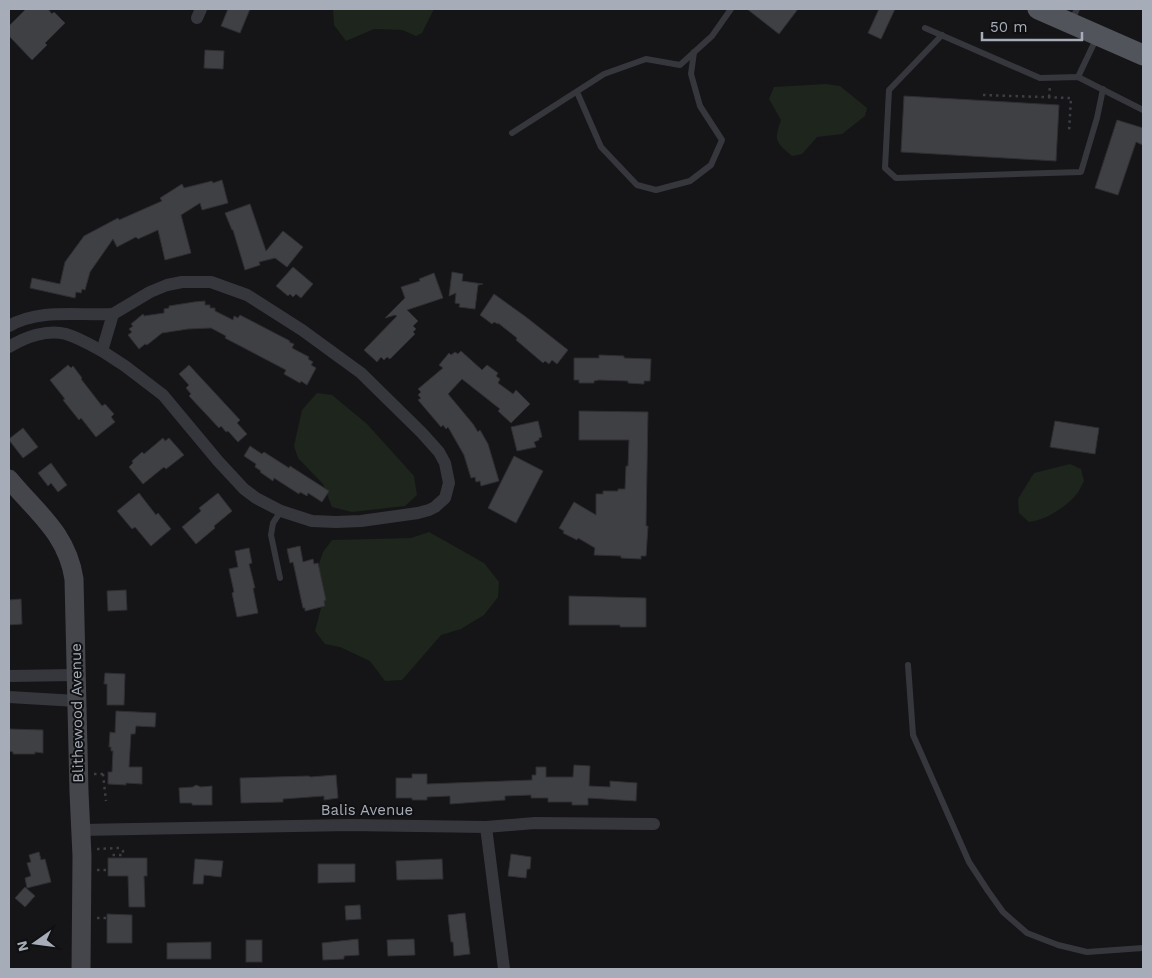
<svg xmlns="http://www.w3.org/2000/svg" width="1152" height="978" font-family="'Work Sans',sans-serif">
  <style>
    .green { fill: #1d251d }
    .building { fill: #3f4044; stroke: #2f2f33 }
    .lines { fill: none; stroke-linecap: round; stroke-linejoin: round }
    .path { stroke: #3c3e43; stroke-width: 2.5; stroke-dasharray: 2.5 4; stroke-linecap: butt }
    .lane { stroke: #36373c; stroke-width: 6 }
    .street { stroke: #36373c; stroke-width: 12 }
    .secondary { stroke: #44464c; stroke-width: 19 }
    .primary { stroke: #52545b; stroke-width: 21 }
    .labels { text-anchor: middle; stroke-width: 4; stroke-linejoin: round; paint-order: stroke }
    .street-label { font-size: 15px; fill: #a6adb8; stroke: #101012 }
  </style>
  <rect width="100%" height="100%" fill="#151517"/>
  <g class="green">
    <polygon points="333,9 434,9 422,33 416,36 402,30 374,29 346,41 334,25"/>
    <path d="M826,84L840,86L867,108L865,116L842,134L817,137L802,154L792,156C775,141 774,141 781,120L769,99L774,87Z"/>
    <polygon points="317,393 332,395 367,424 414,476 417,495 405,506 352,512 332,507 323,484 298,458 294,446 302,410"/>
    <path d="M1070,464L1081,469L1084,481C1081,486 1079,492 1075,496C1064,508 1046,520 1029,522L1019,513L1018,499L1034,473Z"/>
    <polygon points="429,532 484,563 499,582 498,597 484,615 461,629 441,635 402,680 385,681 370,661 340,647 325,644 315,631 321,608 318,567 323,552 332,540 411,538"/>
  </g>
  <g class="building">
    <polygon points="26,9 48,9 52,14 54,12 65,23 45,43 47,45 32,60 9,36 9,26"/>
    <polygon points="228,9 250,9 240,33 221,26"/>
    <polygon points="747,9 798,9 779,34"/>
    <polygon points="879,9 895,9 881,39 868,33"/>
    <polygon points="205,50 224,51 223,69 204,68"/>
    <polygon points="904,96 1059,105 1056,161 901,152"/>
    <polygon points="1117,120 1143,128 1143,145 1136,142 1118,195 1095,188"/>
    <polygon points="222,180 228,203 202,210 200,203 181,215 191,253 165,260 158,230 138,239 136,237 117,247 113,239 90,272 85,290 82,289 81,293 76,292 75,298 30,288 32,278 60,284 65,262 84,236 118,218 119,220 162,201 160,198 182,184 184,188 212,181 213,183"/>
    <polygon points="250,204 266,251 283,231 303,247 287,267 275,258 259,262 260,265 245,270 233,230 232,230 225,213"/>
    <polygon points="293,267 313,284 301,298 296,294 293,297 290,294 288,296 276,286"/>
    <polygon points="452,272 463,274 462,281 483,284 478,285 475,309 459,307 460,304 455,303 456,293 449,296"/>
    <polygon points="434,273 443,298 407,310 418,321 413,326 416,329 413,332 415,334 390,359 387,357 384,360 381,357 377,362 364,350 397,316 395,315 385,318 405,298 401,287 420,281 419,279"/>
    <polygon points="494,294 526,317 568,350 557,364 552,360 549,364 545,361 543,363 516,340 517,338 498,323 498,324 494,322 492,324 480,315"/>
    <polygon points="205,301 205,305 210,305 210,308 215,308 215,311 233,320 234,316 238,318 240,315 290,341 289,342 294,344 292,348 309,357 308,359 313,362 311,365 316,368 307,385 301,381 300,383 284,374 286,370 225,338 226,336 211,328 188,329 162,333 147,345 145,344 139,349 128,335 132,332 129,329 133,326 131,324 143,314 144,316 164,313 164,309 169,308 169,306 194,302"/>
    <polygon points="461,351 482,370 487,365 498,373 496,376 500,379 498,383 513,394 516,390 530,404 511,423 498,411 500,409 462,379 448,394 473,424 478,432 480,430 488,444 499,481 481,486 480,481 476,482 475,477 471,478 464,455 448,427 446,429 443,425 441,427 418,400 421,398 418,395 421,392 418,389 443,368 439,365 449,353 451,355 455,352 458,354"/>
    <polygon points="599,355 624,356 624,358 651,359 650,381 644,381 644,384 628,383 628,381 599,380 594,381 594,383 579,383 579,380 574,380 574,358 599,358"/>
    <polygon points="68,365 71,368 73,366 82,378 81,379 102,406 105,404 114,414 111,417 115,422 96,437 81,418 79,420 63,400 65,399 50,380"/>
    <polygon points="189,365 240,420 237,423 247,434 238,442 228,431 226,432 221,426 219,428 189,396 191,394 186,388 189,385 179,374"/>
    <polygon points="579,411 648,412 646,526 648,526 646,556 641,556 641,559 621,558 621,556 594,555 595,548 578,538 577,540 563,533 564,531 559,528 574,502 596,515 596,494 603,494 603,491 618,491 618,489 625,489 626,466 628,466 629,440 579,440"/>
    <polygon points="538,421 542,437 539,438 539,440 534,442 536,447 517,451 511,427"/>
    <polygon points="1055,421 1099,428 1095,454 1050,447"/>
    <polygon points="23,428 38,447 23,458 9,440 9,439"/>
    <polygon points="163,438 165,441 169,438 184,455 166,469 164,467 143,484 129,467 133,463 132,461 142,452 144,454"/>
    <polygon points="250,446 262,454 264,452 289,468 290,466 329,491 322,502 308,493 307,496 300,492 299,494 274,478 273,481 260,472 261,471 255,467 256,464 244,456"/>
    <polygon points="514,456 543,471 516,523 488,508"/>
    <polygon points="51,463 67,485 58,492 51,483 48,486 38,473"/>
    <polygon points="139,493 156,515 158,513 171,529 151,546 135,527 132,529 117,511"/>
    <polygon points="218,493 232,511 214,526 215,528 196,544 182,527 201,511 199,508"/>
    <polygon points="300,546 303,562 313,559 314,564 318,563 326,600 324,601 325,606 305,611 305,608 303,608 293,562 290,563 287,549"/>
    <polygon points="249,548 252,563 249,564 255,588 253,588 258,613 237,617 232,593 234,592 229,569 238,567 235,551"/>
    <polygon points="126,590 127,610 108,611 107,591"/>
    <polygon points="569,596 646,598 646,627 620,627 620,625 569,625"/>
    <polygon points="21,599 22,624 9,625 9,600"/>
    <polygon points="105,673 125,674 124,705 107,705 107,684 104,684"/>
    <polygon points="116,711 156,713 155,727 136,726 135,734 131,734 129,767 142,767 142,784 126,783 126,785 108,784 108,772 112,772 113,751 111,751 111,747 109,747 110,732 115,733"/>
    <polygon points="9,729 43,730 43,753 35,752 35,754 13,754 13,752 9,751"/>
    <polygon points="574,765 590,766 589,786 610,787 610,781 637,783 636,801 588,798 588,805 572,805 572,802 548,802 548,798 531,798 531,795 505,796 505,800 450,804 450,796 427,797 427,800 412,800 412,798 396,798 396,778 412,778 412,774 427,774 427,784 532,780 532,775 536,775 536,767 546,767 546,777 573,777"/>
    <polygon points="336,775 338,798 324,800 324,796 283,799 283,802 241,803 240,778 309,776 310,777"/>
    <polygon points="196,785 201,787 212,786 212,805 192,805 192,803 180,803 179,788 193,787"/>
    <polygon points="39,852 41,860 45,859 51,882 27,888 25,878 31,876 27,863 31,862 29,855"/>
    <polygon points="511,854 531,857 530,869 527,869 526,878 508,876"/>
    <polygon points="108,858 147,858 147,876 144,876 145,907 129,907 128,876 108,876"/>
    <polygon points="195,859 223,861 221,877 204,875 203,884 193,884"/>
    <polygon points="442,859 443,879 397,880 396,861"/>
    <polygon points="318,864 355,864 355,882 318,883"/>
    <polygon points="25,887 35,896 25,907 15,898"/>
    <polygon points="360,905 361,919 346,920 345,906"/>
    <polygon points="465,913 470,954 454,956 453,942 451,942 448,915"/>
    <polygon points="107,914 132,915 132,943 107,943"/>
    <polygon points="358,939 359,955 344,956 344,959 323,960 322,943"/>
    <polygon points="414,939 415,955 388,956 387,940"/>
    <rect x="246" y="940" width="16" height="22"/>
    <polygon points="211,942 211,959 167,959 167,943"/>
  </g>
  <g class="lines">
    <g class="path">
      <polyline points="983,95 1071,98 1069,132"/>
      <polyline points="1049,97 1050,86"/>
      <polyline points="94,774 107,774"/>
      <polyline points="103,774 106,801"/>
      <polyline points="97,849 119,848 123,851 123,855 112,855"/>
      <polyline points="97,870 108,870"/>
      <polyline points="97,918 106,918"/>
    </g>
    <g class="lane">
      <polyline points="1072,20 1077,9"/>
      <polyline points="925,28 1040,78 1078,77 1143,110"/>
      <polyline points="942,35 889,90 885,168 896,178 1081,172 1097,118 1103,89"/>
      <polyline points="1078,77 1097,37"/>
      <polyline points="577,92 601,147 637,185 656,190 690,181 711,165 722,140 700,106 691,74 694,52"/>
      <polyline points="512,133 604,74 646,59 680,65 712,36 731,9"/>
      <polyline points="280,578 271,535 273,523 281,511"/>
      <polyline points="908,665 913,735 969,862 988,891 1003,912 1027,933 1058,945 1087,952 1143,948"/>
    </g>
    <g class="street">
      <polyline points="197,18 201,9"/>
      <polygon points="182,282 211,282 247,295 302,330 361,373 422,433 439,452 445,463 449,483 445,498 435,507 429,510 418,513 361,521 336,522 312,521 281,511 256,498 244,489 218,461 163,395 125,366 102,351 113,314 150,292 167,285"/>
      <path d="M9,326C40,308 79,316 113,314"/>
      <path d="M9,347C25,337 47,329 66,334C79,338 91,345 102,351"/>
      <polyline points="9,676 76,675"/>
      <polyline points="9,697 77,701"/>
      <polyline points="486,827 504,969"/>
      <polyline points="80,830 349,825 486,827 535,823 654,824"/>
    </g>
    <path class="secondary" d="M9,479C36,512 67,533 74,579L79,792L82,856L81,969"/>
    <polyline class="primary" points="1038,9 1143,55"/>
  </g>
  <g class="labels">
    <g class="street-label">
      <text transform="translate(77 713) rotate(-91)" y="5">Blithewood Avenue</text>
      <text x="367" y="815">Balis Avenue</text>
    </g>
  </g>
  <rect width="1152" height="978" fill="none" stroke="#a6adb8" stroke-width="20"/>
  <g transform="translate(35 943) rotate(256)" stroke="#101012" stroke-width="4" paint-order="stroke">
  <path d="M0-4L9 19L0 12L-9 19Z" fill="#a6adb8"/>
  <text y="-8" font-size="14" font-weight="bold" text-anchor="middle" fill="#a6adb8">N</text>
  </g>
  <path d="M982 32v8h100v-8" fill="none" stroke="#a6adb8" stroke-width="2.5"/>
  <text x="990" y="32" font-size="15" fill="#a6adb8" stroke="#101012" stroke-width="4" paint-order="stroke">50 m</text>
</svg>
